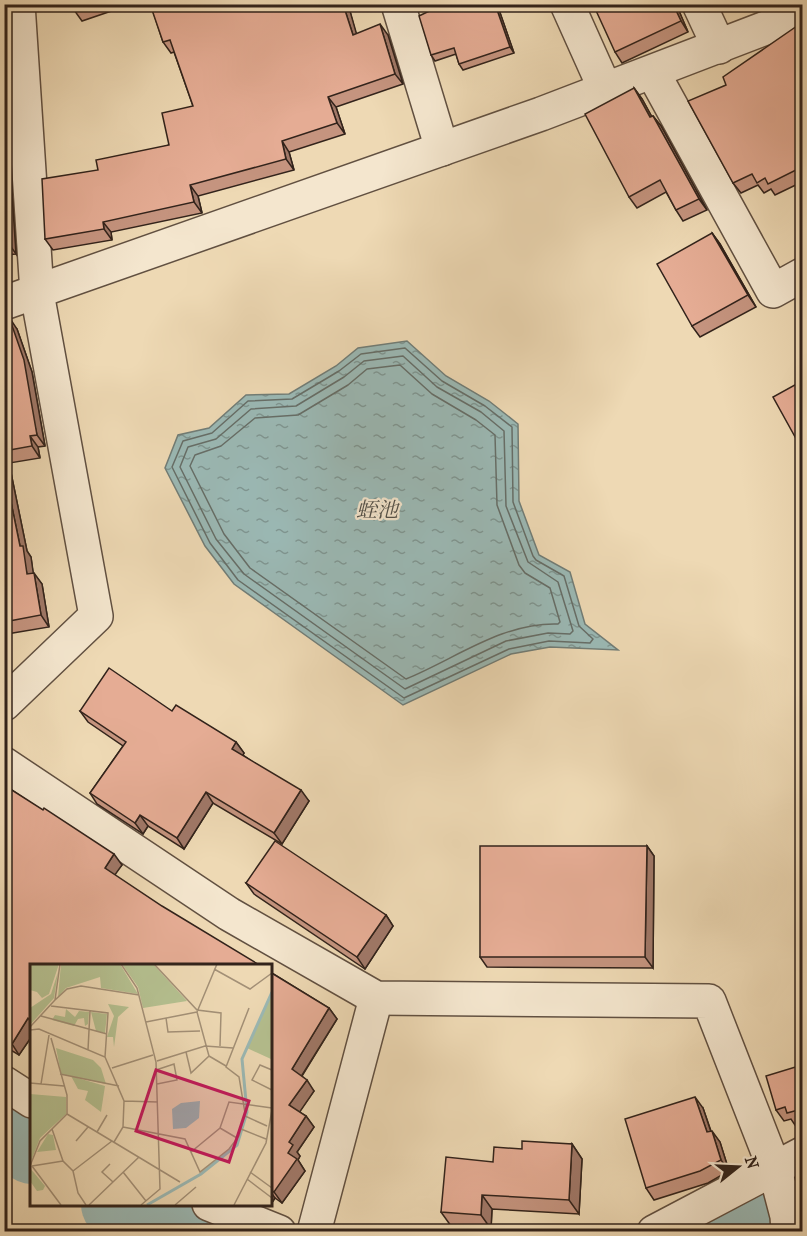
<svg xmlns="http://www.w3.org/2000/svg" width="807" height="1236" font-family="'IM FELL French Canon','Noto Serif JP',serif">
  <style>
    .water { fill: url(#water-ripples); stroke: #717d77; stroke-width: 1.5 }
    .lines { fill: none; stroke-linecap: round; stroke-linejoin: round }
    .shore { stroke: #666e68; stroke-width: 1.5 }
    .river { stroke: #9bb9b5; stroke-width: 74 }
    .minor-casing { stroke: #615041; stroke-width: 36 }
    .minor { stroke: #f4e6ce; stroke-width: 33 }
    .wall { fill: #c5947f; stroke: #32231b; stroke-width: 1.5 }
    .shaded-wall { fill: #a07868; stroke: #32231b; stroke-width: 1.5 }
    .building { fill: #e5ac94; stroke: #32231b; stroke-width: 1.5 }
    .labels { text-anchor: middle; stroke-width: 4.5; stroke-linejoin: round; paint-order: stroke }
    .water-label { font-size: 21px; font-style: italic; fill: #525049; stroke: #f4e6ce }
    .inset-river { fill: none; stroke: #9bb9b5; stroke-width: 3 }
    .inset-road { fill: none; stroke: #a39077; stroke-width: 1.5 }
    .view { fill: #c2185b; fill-opacity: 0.15; stroke: #c2185b; stroke-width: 3 }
    .inset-edge { fill: none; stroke: #32231b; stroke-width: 3 }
  </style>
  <defs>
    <pattern id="water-ripples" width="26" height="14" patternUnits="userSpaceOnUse" patternTransform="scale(1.5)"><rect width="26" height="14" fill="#9bb9b5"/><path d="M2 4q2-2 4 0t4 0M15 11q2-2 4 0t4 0" fill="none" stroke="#7f9692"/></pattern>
  </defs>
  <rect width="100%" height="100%" fill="#eed9b4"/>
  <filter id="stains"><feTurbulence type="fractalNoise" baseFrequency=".00333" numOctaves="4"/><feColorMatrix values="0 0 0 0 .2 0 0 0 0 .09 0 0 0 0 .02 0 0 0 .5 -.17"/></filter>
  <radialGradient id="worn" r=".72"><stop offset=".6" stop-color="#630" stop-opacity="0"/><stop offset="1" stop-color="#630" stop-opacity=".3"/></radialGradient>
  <polygon class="water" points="407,341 446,376 489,401 518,424 519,501 539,555 570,572 585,624 618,650 550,647 511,654 403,705 234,584 205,546 165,468 178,435 209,428 246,395 289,394 336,366 358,348"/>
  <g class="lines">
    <g class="shore">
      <polygon points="405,348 442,381 485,406 512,427 513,502 533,556 536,560 564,576 579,626 593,639 590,643 549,641 509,649 404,698 238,580 210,543 172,467 183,441 212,433 248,401 292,399 339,371 361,354"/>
      <polygon points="403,356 437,387 481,412 504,431 506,506 528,562 558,582 573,631 570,634 548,633 506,641 405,689 244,574 216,539 180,467 188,447 216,439 251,409 296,406 344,377 364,361"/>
      <path d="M400,365L432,394L476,420L495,435L497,505L519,565L525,573L550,588L560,622L558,624C503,622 455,659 406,679L250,568L224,534L190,466L195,455L221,446L255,418L298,415L348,385L367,369Z"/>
    </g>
    <g class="river">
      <polyline points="4,1128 32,1147"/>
      <polyline points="118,1204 172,1232"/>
      <polyline points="717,1232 802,1192"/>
    </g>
    <g class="minor-casing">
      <g id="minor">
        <polyline points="398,4 442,149"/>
        <polyline points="567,4 606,91"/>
        <polyline points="699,4 719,47"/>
        <polyline points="653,73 773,291 802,275"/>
        <polyline points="4,303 541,114 802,14"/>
        <polyline points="4,704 96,616 37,293 18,4"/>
        <polyline points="4,764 229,914 376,998 709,1001 775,1170 787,1216 788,1232"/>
        <polyline points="4,1083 32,1101"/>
        <polyline points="209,1204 279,1232"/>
        <polyline points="314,1232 376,998"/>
        <polyline points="654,1232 802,1154"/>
      </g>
    </g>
    <use href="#minor" class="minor"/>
  </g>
  <g class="wall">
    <polygon points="72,4 132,4 82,21 74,10"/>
    <polygon points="133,4 348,4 356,34 388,35 403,84 336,107 345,134 289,152 294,170 198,196 202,213 111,232 112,240 53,250 45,239 98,170 169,145 193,106 174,52 171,53 163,42 151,5 137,10"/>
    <polygon points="497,4 514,53 463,70 459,64 456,54 435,61 431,55"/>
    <polygon points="676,4 688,32 622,63 615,52"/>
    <polygon points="802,33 802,182 775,195 771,189 764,193 758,185 741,193 733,183 726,85"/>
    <polygon points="634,88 642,99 652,117 653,116 661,126 707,210 683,221 676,210 666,192 637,208 629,197"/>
    <polygon points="4,129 8,134 16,254 4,255"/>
    <polygon points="712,233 720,244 756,307 700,337 692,326"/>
    <polygon points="4,319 17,329 32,372 45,446 38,447 40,458 9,463 27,551 31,557 33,573 42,584 49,627 7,634 4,636"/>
    <polygon points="80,711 172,711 236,742 244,753 243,755 309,801 282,844 213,803 184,849 148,826 143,834 97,804 90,793 123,746 88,722"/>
    <polygon points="4,785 122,865 32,966 32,1036 19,1055 4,1046"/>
    <polygon points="647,846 654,856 653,968 487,967 480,957"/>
    <polygon points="246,883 386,915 393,926 365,969 254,894"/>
    <polygon points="270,972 329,1008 337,1019 302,1076 314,1091 299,1112 306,1116 314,1127 297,1152 300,1156 298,1160 305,1171 282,1203 275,1198 271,1204 270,1203"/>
    <polygon points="802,1065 802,1122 795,1125 791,1119 784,1121 776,1110"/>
    <polygon points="703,1108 711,1131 720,1142 729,1171 708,1183 654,1200 646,1188"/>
    <polygon points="572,1144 582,1159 579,1214 492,1209 491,1229 451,1226 441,1212 493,1162 522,1149"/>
  </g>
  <g class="shaded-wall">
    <polygon points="343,4 348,4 360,46 353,35"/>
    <polygon points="495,4 497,4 514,53 510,47"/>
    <polygon points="673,4 676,4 688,32 681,21"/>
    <polygon points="380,24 388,35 403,84 395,74"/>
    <polygon points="634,88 642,99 658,128 650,117"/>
    <polygon points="328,97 336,107 345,134 337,123"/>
    <polygon points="653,116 661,126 707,210 699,199"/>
    <polygon points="4,129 8,134 16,254 9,244 4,179"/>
    <polygon points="282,141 289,152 294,170 286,159"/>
    <polygon points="190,185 198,196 202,213 194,202"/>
    <polygon points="103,222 111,232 112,240 104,229"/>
    <polygon points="712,233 720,244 756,307 748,295"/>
    <polygon points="9,317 17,329 32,372 45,446 37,435"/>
    <polygon points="30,436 38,447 40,458 32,446"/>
    <polygon points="4,456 9,463 27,551 31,557 35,585 27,574 20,546 4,468"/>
    <polygon points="34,573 42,584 49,627 41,615"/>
    <polygon points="236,742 244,753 240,760 232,749"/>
    <polygon points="301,790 309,801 282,844 274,833"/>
    <polygon points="206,792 213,803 184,849 177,838"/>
    <polygon points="140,815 148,826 143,834 135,823"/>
    <polygon points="647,846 654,856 653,968 645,957"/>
    <polygon points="114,854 122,865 112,879 105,868"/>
    <polygon points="386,915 393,926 365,969 357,957"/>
    <polygon points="329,1008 337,1019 299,1080 292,1069"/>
    <polygon points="28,1018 32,1023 32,1036 19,1055 12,1044"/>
    <polygon points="307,1080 314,1091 297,1116 289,1105"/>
    <polygon points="695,1097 703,1108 715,1144 707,1132"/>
    <polygon points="306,1116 314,1127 297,1152 300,1156 298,1160 305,1171 282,1203 274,1192 288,1153 289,1142"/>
    <polygon points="712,1131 720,1142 729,1171 721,1160"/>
    <polygon points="572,1144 582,1159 579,1214 569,1200"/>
    <polygon points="270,1191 275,1198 271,1204 270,1202"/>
    <polygon points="482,1195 492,1209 491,1229 481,1215"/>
  </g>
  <g class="building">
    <polygon points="72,4 91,4 74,10"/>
    <polygon points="150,4 343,4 353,35 380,24 395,74 328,97 337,123 282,141 286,159 190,185 194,202 103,222 104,229 45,239 42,179 98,170 96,160 169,145 162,113 193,106 170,40 163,42"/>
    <polygon points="439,4 495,4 510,47 459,64 454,48 431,55 419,16 440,6"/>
    <polygon points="593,4 673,4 681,21 615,52"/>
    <polygon points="797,26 802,33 802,167 768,184 765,178 757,183 752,174 733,183 688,101 726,85 723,77"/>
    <polygon points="634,88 650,117 653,116 699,199 676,210 660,180 629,197 585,114"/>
    <polygon points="4,179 9,244 4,245"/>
    <polygon points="712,233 748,295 692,326 657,264"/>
    <polygon points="9,317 24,360 37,435 30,436 32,446 4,451 4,319"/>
    <polygon points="802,381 802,446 799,444 773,397"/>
    <polygon points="4,468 20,546 23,546 27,574 34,573 41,615 4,622"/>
    <polygon points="109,668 172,711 176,705 236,742 232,749 301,790 274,833 206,792 177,838 140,815 135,823 90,793 126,742 80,711"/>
    <polygon points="4,785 43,810 44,808 114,854 105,868 162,906 261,966 32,966 32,1021 28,1018 12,1044 4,1040"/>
    <polygon points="275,841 386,915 357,957 246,883"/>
    <polygon points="480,846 647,846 645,957 480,957"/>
    <polygon points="270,972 329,1008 292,1069 307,1080 289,1105 306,1116 289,1142 293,1145 288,1153 297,1159 274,1192 270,1189"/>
    <polygon points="802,1065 802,1109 787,1113 785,1107 776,1110 766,1076"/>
    <polygon points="695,1097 707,1132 712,1131 721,1160 700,1171 646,1188 625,1119"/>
    <polygon points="522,1141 572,1144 569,1200 482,1195 481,1215 441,1212 446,1157 493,1162 494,1147 522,1149"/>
  </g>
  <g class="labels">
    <g class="water-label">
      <text x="377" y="517">蛭池</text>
    </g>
  </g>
  <g transform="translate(30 964)">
    <rect width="242" height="242" fill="#eed9b4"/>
    <path d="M0,0H29L19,30L12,34L7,28L0,26ZM31,0H90L108,30L71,24L70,13L36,24L28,33ZM92,0H123L157,37L113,44L108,23ZM28,8L24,34L0,61V44L21,30ZM241,29V95L217,84ZM78,40L99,43L88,53L84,83L83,73H77L84,52ZM36,45L45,53L49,47L59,48L58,60L55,62L54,54L48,55L44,62L22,56L25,51L35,53ZM61,48L77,50L75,69L66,67ZM26,84L63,96L71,104L76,120L31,110ZM41,112L75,122L71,148L55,136L58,127L48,125ZM0,130L36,133V150L10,174L0,200ZM18,170L23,171L26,186L7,188ZM0,204L15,222L13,226L7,227L0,217Z" fill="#b5c090"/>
    <path d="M170,137L169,154L156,164L143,165L142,145L151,139Z" fill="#9bb9b5"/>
    <path class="inset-river" d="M117,241L171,210L207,181L217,148L212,95L242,28"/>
    <path class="inset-road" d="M91,0L107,24L126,98L130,225L111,241M124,0L167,46L191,49L190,82M184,5L220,25L242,9M25,36L37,25L51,22L109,31M21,42L78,49L75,93M11,52L77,70M136,54L138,68L170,67M116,58L167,48M0,63L25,36L30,0M0,66L9,65L75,93L94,137L93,163L84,178M58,86L60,47M156,88L161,109L179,92L167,48L187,0M179,92L196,102M127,97L175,82L203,84M82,104L123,91M126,106L144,100L147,116L127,120M242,106L230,101L222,116L242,126M30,110L89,122M0,119L34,122M11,120L19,71M94,137L128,138M37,150L150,218M215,152L237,162M93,163L155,175L170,208L199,185L209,172L215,149L209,113L196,103L219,44M190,164L207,174M22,165L33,197L43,207L48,229L56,241M211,165L236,175M67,168L77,151M46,177L58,163M161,188L190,164L199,138L242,144M80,200L72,208L83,218M0,202L10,177L37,150V131L21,74M2,202L31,241M2,202L33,197M43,207L82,177M93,208L116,237M220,208L242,224M217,215L242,234M59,241L109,193M145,241L166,223M204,241L236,179L242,146"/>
    <path class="view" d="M126,106L219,137L199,198L106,167Z"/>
    <rect width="242" height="242" class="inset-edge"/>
  </g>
  <rect width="807" height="1236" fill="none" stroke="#eed9b4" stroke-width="24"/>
  <rect x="6" y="6" width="795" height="1224" fill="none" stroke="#32231b" stroke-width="3"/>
  <rect x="12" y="12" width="783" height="1212" fill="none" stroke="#32231b" stroke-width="1.5"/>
  <g transform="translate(738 1167) rotate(72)" stroke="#f4e6ce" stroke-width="4.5" paint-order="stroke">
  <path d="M0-4.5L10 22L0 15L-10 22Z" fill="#32231b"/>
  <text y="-9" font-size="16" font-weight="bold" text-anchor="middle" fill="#32231b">N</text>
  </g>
  <rect width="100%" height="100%" filter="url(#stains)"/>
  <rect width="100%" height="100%" fill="url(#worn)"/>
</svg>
